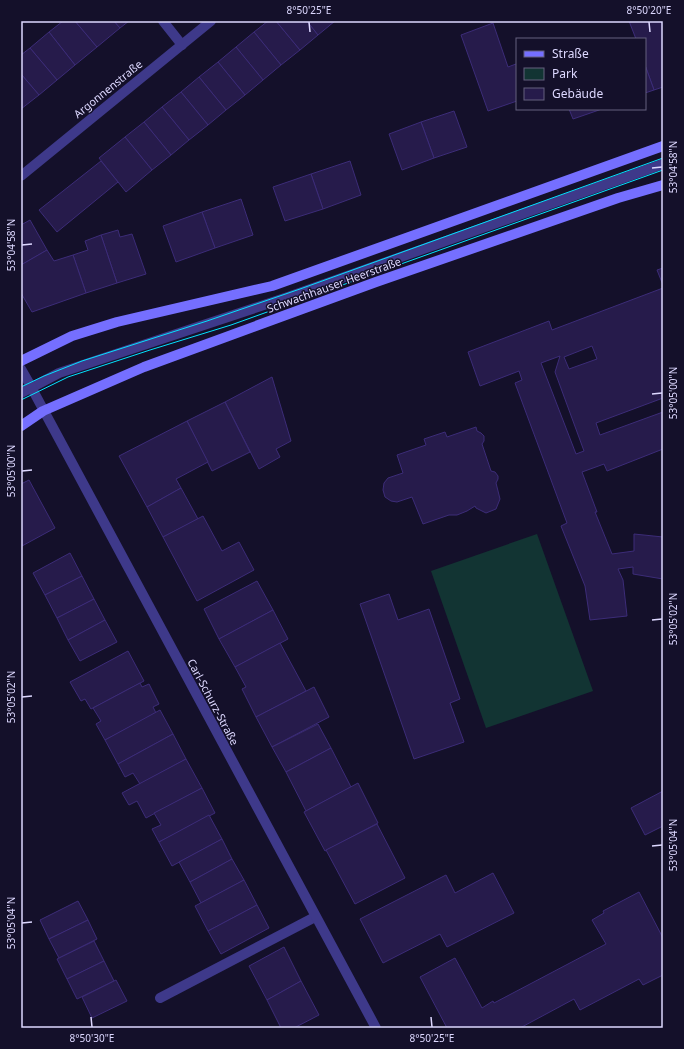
<svg xmlns="http://www.w3.org/2000/svg" width="684" height="1049" font-family="'Noto Sans',sans-serif">
  <style>
    .green { fill: #123433 }
    .building { fill: #261b4b; stroke: #3c2c78; fill-rule: evenodd }
    .lines { fill: none; stroke-linecap: round; stroke-linejoin: round }
    .lane { stroke: #3e398a; stroke-width: 10 }
    .street { stroke: #3e398a; stroke-width: 10 }
    .secondary { stroke: #756fff; stroke-width: 10 }
    .tram { stroke: #04e2ff; stroke-width: 1 }
    .ticks { fill: none; stroke: #ddd8ff; stroke-width: 1.5 }
    .labels { text-anchor: middle; stroke-width: 3; stroke-linejoin: round; paint-order: stroke }
    .street-label { font-size: 11px; fill: #ddd8ff; stroke: #14102a }
    .neatline { fill: none; stroke: #ddd8ff; stroke-width: 1.5 }
    .ticks-label { font-size: 10px; text-anchor: middle; fill: #ddd8ff }
  </style>
  <rect width="100%" height="100%" fill="#14102a"/>
  <polygon class="green" points="537,534 593,691 486,728 431,571"/>
  <g class="building">
    <polygon points="63,21 75,21 97,47 75,65 49,32"/>
    <polygon points="75,21 114,21 120,28 97,47"/>
    <polygon points="114,21 129,21 120,28"/>
    <polygon points="268,21 276,21 300,50 281,65 254,32"/>
    <polygon points="276,21 307,21 318,35 300,50"/>
    <polygon points="307,21 335,21 318,35"/>
    <polygon points="629,21 663,21 663,87 654,90 645,65 645,39 636,39"/>
    <polygon points="493,23 508,67 516,64 517,67 517,101 488,111 461,35"/>
    <polygon points="49,32 75,65 57,80 30,48"/>
    <polygon points="254,32 281,65 263,80 236,47"/>
    <polygon points="236,47 263,80 245,95 218,62"/>
    <polygon points="30,48 57,80 39,95 21,74 21,55"/>
    <polygon points="218,62 245,95 226,110 199,77"/>
    <polygon points="645,65 654,90 645,93"/>
    <polygon points="21,74 39,95 21,109"/>
    <polygon points="199,77 226,110 208,125 181,92"/>
    <polygon points="181,92 208,125 189,140 162,107"/>
    <polygon points="162,107 189,140 171,155 144,122"/>
    <polygon points="569,109 602,109 573,119"/>
    <polygon points="454,111 467,147 434,158 421,122"/>
    <polygon points="144,122 171,155 152,170 125,137"/>
    <polygon points="421,122 434,158 402,170 389,134"/>
    <polygon points="125,137 152,170 126,192 99,158"/>
    <polygon points="101,161 118,182 57,232 39,210"/>
    <polygon points="350,161 361,195 323,209 311,174"/>
    <polygon points="311,174 323,209 285,221 273,187"/>
    <polygon points="241,199 253,235 215,248 202,212"/>
    <polygon points="202,212 215,248 176,262 163,226"/>
    <polygon points="30,220 47,250 21,265 21,225"/>
    <polygon points="118,230 120,237 132,234 146,274 117,283 101,235"/>
    <polygon points="101,235 117,283 86,293 73,255 88,250 85,241"/>
    <polygon points="47,250 54,261 73,255 86,293 32,312 21,293 21,265"/>
    <polygon points="663,268 663,285 657,270"/>
    <path d="M663,288V398L596,423L600,435L663,412V449L607,471L604,464L582,472L597,512H595L612,554L634,551V534L663,537V579L633,574V567L618,569L623,580L627,616L590,620L585,586L561,526L567,523L515,383L522,380L519,371L480,386L468,352L549,321L552,330ZM592,346L597,359L569,369L564,357ZM560,356L555,372L584,451L576,454L541,363Z"/>
    <polygon points="272,377 291,441 276,449 280,457 259,469 225,402"/>
    <polygon points="225,402 250,452 212,471 187,421"/>
    <polygon points="187,421 208,462 176,479 181,488 147,507 119,456"/>
    <polygon points="476,427 477,431 481,433 484,436 484,441 482,444 491,471 495,472 498,476 498,479 496,483 500,499 496,509 486,513 476,508 475,506 467,511 457,515 449,515 423,524 412,497 397,502 391,501 385,497 383,490 384,483 388,478 403,473 397,455 426,445 424,439 445,432 447,437"/>
    <polygon points="29,480 55,528 22,546 21,484"/>
    <polygon points="181,488 198,519 163,537 147,507"/>
    <polygon points="203,516 222,551 239,542 254,570 197,601 163,537"/>
    <polygon points="70,553 82,576 45,595 33,573"/>
    <polygon points="82,576 94,599 57,618 45,595"/>
    <polygon points="257,581 273,610 219,639 204,609"/>
    <polygon points="389,594 398,620 429,609 460,699 450,703 464,742 414,759 360,604"/>
    <polygon points="94,599 105,620 68,640 57,618"/>
    <polygon points="273,610 288,639 235,667 219,639"/>
    <polygon points="105,620 117,642 80,661 68,640"/>
    <polygon points="280,643 306,691 256,717 242,689 246,687 235,667"/>
    <polygon points="128,651 144,681 91,709 85,699 81,701 70,682"/>
    <polygon points="140,683 142,687 149,684 159,704 153,707 156,713 105,740 96,724 101,721 93,708"/>
    <polygon points="314,687 329,717 272,747 256,717"/>
    <polygon points="160,710 173,734 118,764 105,740"/>
    <polygon points="318,724 331,748 286,772 272,747"/>
    <polygon points="173,734 186,759 140,784 133,773 125,777 118,764"/>
    <polygon points="331,748 351,787 306,811 286,772"/>
    <polygon points="186,759 202,788 146,818 137,801 129,805 122,793"/>
    <polygon points="358,783 378,823 325,851 304,812"/>
    <polygon points="202,788 215,813 159,842 152,829 161,825 154,813"/>
    <polygon points="663,791 663,826 645,835 631,808"/>
    <polygon points="209,815 222,839 172,866 159,842"/>
    <polygon points="377,824 405,878 355,904 326,850"/>
    <polygon points="222,839 232,859 190,882 179,862"/>
    <polygon points="232,859 244,880 201,903 190,882"/>
    <polygon points="493,873 514,913 447,947 440,934 383,963 360,919 446,875 455,893"/>
    <polygon points="244,880 257,905 208,931 195,906"/>
    <polygon points="639,892 663,938 663,975 643,985 639,979 580,1010 574,999 520,1028 447,1028 420,977 455,958 482,1008 493,1001 494,1003 606,944 592,920 604,913 603,911"/>
    <polygon points="78,901 88,920 49,939 40,920"/>
    <polygon points="257,905 269,928 221,954 208,931"/>
    <polygon points="88,920 97,939 59,958 49,939"/>
    <polygon points="94,941 104,961 67,979 57,959"/>
    <polygon points="284,947 301,981 267,1000 249,966"/>
    <polygon points="104,961 114,981 77,999 67,979"/>
    <polygon points="116,980 127,1001 92,1018 82,997"/>
    <polygon points="301,981 319,1015 294,1028 281,1028 267,1000"/>
  </g>
  <g class="lines">
    <g class="lane">
      <polyline points="163,21 182,45"/>
      <polyline points="21,393 59,373 288,297 663,164"/>
      <polyline points="160,998 315,917"/>
    </g>
    <g class="street">
      <polyline points="21,176 211,21"/>
      <polyline points="21,369 29,383 376,1028"/>
    </g>
    <g class="secondary">
      <polyline points="21,361 72,336 117,322 272,286 663,146"/>
      <polyline points="21,426 43,411 144,367 376,282 618,198 663,185"/>
    </g>
    <g class="tram">
      <polyline points="21,387 44,376 82,361 207,321 300,289 663,158"/>
      <polyline points="21,400 68,377 150,350 231,325 663,170"/>
    </g>
  </g>
  <path class="ticks" d="M309,22L310,32M649,22L650,32M652,168L662,167M22,245L32,244M652,394L662,393M22,471L32,470M652,620L662,619M22,697L32,696M652,846L662,845M22,923L32,922M91,1017L92,1027M431,1017L432,1027"/>
  <g class="labels">
    <g class="street-label">
      <text transform="translate(108 89) rotate(-39)" y="4">Argonnenstraße</text>
      <text transform="translate(334 285) rotate(-20)" y="4">Schwachhauser Heerstraße</text>
      <text transform="translate(213 702) rotate(62)" y="4">Carl-Schurz-Straße</text>
    </g>
  </g>
  <rect width="684" height="1049" fill="none" stroke="#14102a" stroke-width="44"/>
  <rect x="516" y="38" width="130" height="72" fill="#14102a" stroke="#64607f"/>
  <rect x="524" y="51" width="20" height="6" fill="#756fff" stroke="#64607f"/>
  <text x="552" y="58" font-size="12" fill="#ddd8ff">Straße</text>
  <rect x="524" y="68" width="20" height="12" fill="#123433" stroke="#64607f"/>
  <text x="552" y="78" font-size="12" fill="#ddd8ff">Park</text>
  <rect x="524" y="88" width="20" height="12" fill="#261b4b" stroke="#64607f"/>
  <text x="552" y="98" font-size="12" fill="#ddd8ff">Gebäude</text>
  <rect x="22" y="22" width="640" height="1005" class="neatline"/>
  <g class="ticks-label">
    <text x="309" y="14">8°50'25"E</text>
    <text x="649" y="14">8°50'20"E</text>
    <text transform="translate(673 167) rotate(-90)" y="4">53°04'58"N</text>
    <text transform="translate(11 245) rotate(-90)" y="4">53°04'58"N</text>
    <text transform="translate(673 393) rotate(-90)" y="4">53°05'00"N</text>
    <text transform="translate(11 471) rotate(-90)" y="4">53°05'00"N</text>
    <text transform="translate(673 619) rotate(-90)" y="4">53°05'02"N</text>
    <text transform="translate(11 697) rotate(-90)" y="4">53°05'02"N</text>
    <text transform="translate(673 845) rotate(-90)" y="4">53°05'04"N</text>
    <text transform="translate(11 923) rotate(-90)" y="4">53°05'04"N</text>
    <text x="92" y="1042">8°50'30"E</text>
    <text x="432" y="1042">8°50'25"E</text>
  </g>
</svg>
